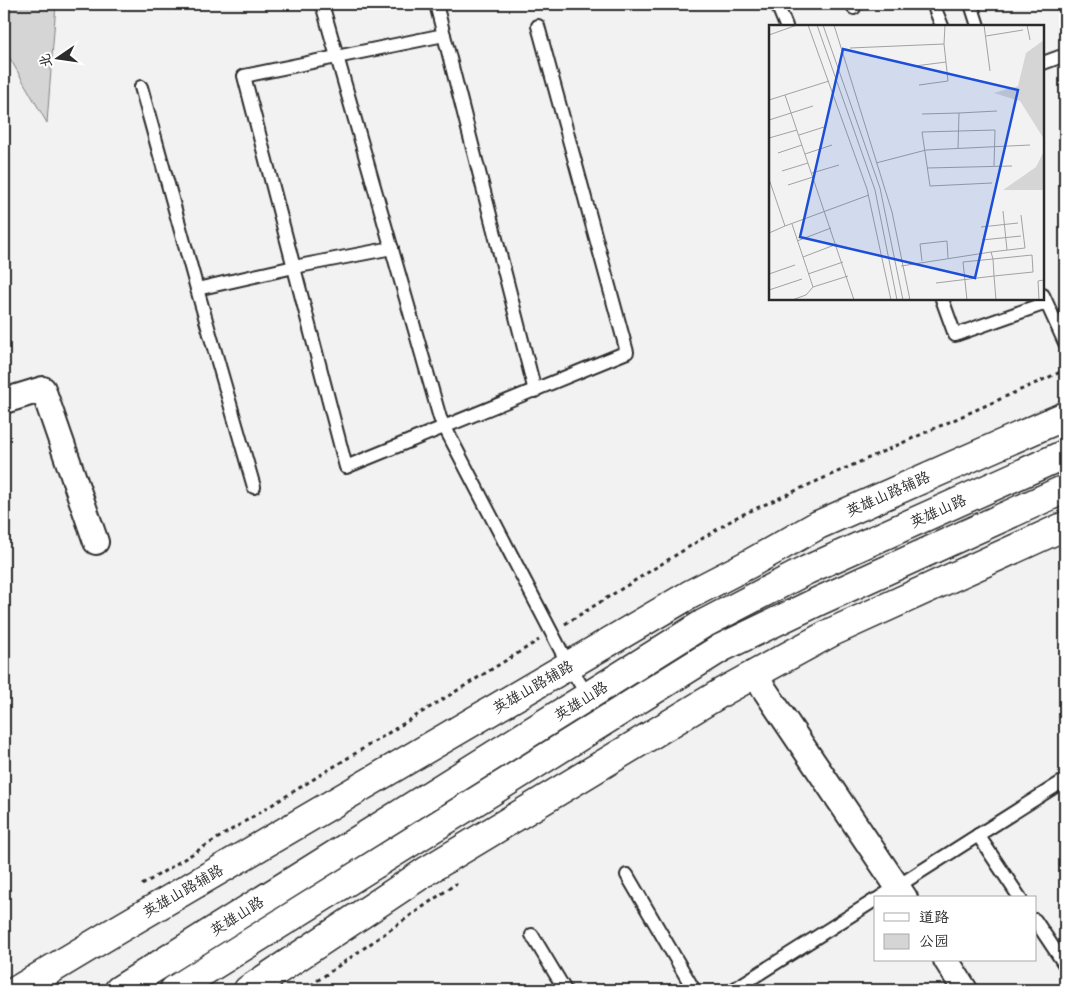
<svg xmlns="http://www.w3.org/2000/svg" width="1069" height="994" font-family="Pangolin,'LXGW WenKai TC',sans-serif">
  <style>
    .green { fill: #d5d5d5; stroke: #808080 }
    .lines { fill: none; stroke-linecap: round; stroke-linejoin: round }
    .service-casing { stroke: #2b2b2b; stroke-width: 16 }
    .minor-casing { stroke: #2b2b2b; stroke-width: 28 }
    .tertiary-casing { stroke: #2b2b2b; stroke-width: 31 }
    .primary-casing { stroke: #2b2b2b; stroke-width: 31 }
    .path { stroke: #2b2b2b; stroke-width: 3; stroke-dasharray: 4 4; stroke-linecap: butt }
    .service { stroke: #fff; stroke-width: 12 }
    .minor { stroke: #fff; stroke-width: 24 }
    .tertiary { stroke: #fff; stroke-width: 28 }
    .primary { stroke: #fff; stroke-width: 28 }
    .labels { text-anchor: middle; stroke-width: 4; stroke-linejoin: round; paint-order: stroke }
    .street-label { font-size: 15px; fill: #2b2b2b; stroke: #fff }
    .inset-road { fill: none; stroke: #a2a2a2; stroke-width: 1 }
    .view { fill: #1d4ed8; fill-opacity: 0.15; stroke: #1d4ed8; stroke-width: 2.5 }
    .inset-edge { fill: none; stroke: #2b2b2b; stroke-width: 2.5 }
  </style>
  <rect width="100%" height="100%" fill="#f2f2f2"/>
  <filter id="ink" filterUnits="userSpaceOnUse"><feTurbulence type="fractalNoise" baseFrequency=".02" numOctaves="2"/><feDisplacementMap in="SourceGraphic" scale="10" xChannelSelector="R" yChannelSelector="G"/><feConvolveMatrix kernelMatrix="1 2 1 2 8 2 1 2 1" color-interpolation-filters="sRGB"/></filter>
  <g filter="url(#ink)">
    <polygon class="green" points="4,4 56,4 47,123 4,48"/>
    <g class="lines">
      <g class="service-casing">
        <g id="service">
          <polyline points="322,4 440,418 569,666 588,696"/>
          <polyline points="436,4 535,391"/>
          <polyline points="777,4 786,26"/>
          <polyline points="853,4 854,8"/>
          <polyline points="933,4 942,26"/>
          <polyline points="971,4 978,26"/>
          <polyline points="444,35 244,76 346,467 627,352 538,26"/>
          <polyline points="1043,63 1065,55"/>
          <polyline points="141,87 197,289 294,267 392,248"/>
          <polyline points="197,289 254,487"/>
          <polyline points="1043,295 1065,343"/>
          <polyline points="942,299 955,335 1046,303"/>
          <polyline points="978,835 1020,898"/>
          <polyline points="627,875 694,990"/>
          <polyline points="879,898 1065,780"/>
          <polyline points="1035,920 1065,965"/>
          <polyline points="532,935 565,990"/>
          <polyline points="733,990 875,900"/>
        </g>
      </g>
      <g class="minor-casing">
        <g id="minor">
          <polyline points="4,401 43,389 96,542"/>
          <polyline points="754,674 905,898"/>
          <polyline points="946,960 965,990"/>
        </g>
      </g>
      <g class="tertiary-casing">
        <g id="tertiary">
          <polyline points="17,990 117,930 689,595 749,564 818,525 1065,416"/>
          <polyline points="248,990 428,870 724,691 832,632 1065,526"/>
        </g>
      </g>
      <g class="primary-casing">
        <g id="primary">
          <polyline points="119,990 703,624 807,570 1065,454"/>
          <polyline points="174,990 721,648 819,601 1065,489"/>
        </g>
      </g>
      <g class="path">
        <polyline points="565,624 737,517 1065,370"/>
        <polyline points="142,885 539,640"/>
        <polyline points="304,990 457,883"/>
      </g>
      <use href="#service" class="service"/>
      <use href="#minor" class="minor"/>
      <use href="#tertiary" class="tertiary"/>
      <use href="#primary" class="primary"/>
    </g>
  </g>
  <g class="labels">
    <g class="street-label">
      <text transform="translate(888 494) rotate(-24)" y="5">英雄山路辅路</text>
      <text transform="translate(938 511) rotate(-24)" y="5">英雄山路</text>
      <text transform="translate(533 687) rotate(-30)" y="5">英雄山路辅路</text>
      <text transform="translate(581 701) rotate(-32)" y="5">英雄山路</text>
      <text transform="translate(183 891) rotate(-30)" y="5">英雄山路辅路</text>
      <text transform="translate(237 916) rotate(-32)" y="5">英雄山路</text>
    </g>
  </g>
  <g transform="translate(769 25)">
    <rect width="275" height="275" fill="#f2f2f2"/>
    <path d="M275,15V114L251,76L225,68L249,61L257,28ZM275,126V165H234L267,142Z" fill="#d5d5d5"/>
    <path class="inset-road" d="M39,0L98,164L122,275M48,0L106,165L128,275M54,0L111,163L134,275M65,0L123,187L141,275M215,0L221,46M258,0L261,15M0,10L28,0M217,11L254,5M81,23L175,19L176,0M146,41L177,37M150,60L179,56L175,19M16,70L85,275M0,75L60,56M153,89L190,88M0,95L44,81M30,110L55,102M0,113L28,105M189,123L190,88L228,86M9,128L33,120M36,129L63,120M107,138L157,125L261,120M158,143L243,141M13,146L39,138M43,148L70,140M0,154L16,201L0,208M223,158L161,161L153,107L226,105L225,141M19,160L44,152M234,186L238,225M23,199L44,262L79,251M16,201L100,170M212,202L249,198M213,215L252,211M28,216L62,203M34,232L68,219M153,236L151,219L178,216L179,233M132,241L222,227M0,249L26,240M39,249L74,237M167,258L225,251L264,247L263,230L224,234L225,251L227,275M0,265L33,254M23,275L37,270L44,262M198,275L194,237L224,234L222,227L256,223L252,190M270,275L269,256L275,255"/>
    <path class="view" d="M74,24L249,65L206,253L31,212Z"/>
    <rect width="275" height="275" class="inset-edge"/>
  </g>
  <rect width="1069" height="994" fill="none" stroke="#fff" stroke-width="20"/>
  <rect x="10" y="10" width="1049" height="974" fill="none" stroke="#2b2b2b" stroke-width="2" filter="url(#ink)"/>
  <rect x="874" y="896" width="162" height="65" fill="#ffffff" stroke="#aaaaaa"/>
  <rect x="884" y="913" width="25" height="8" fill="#ffffff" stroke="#aaaaaa"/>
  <text x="919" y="922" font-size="15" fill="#2b2b2b">道路</text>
  <rect x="884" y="934" width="25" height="15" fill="#d5d5d5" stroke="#aaaaaa"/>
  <text x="919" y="946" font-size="15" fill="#2b2b2b">公园</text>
  <g transform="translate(58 58) rotate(257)" stroke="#ffffff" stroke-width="4" paint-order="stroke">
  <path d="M0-4L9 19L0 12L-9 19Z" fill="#2b2b2b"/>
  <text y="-8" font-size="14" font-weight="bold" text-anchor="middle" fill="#2b2b2b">北</text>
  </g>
</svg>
